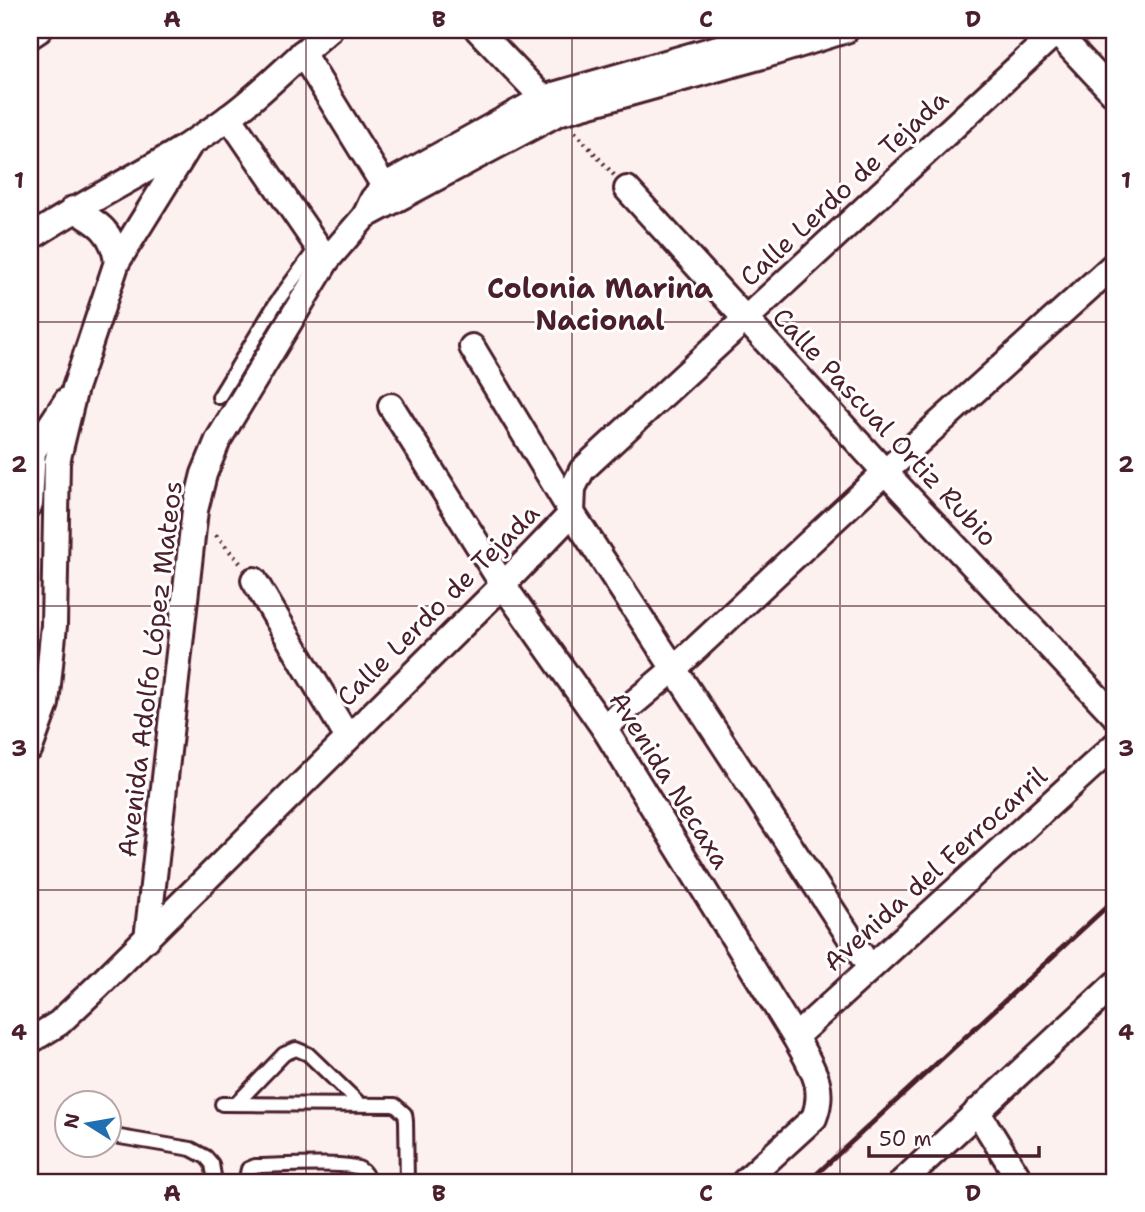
<svg xmlns="http://www.w3.org/2000/svg" width="1145" height="1212" font-family="'Shantell Sans',sans-serif">
  <style>
    .lines { fill: none; stroke-linecap: round; stroke-linejoin: round }
    .lane-casing { stroke: #4a1f2b; stroke-width: 18 }
    .street-casing { stroke: #4a1f2b; stroke-width: 30 }
    .path { stroke: #4a1f2b; stroke-width: 4.5; stroke-dasharray: 2 5; stroke-linecap: butt }
    .lane { stroke: #fff; stroke-width: 12 }
    .street { stroke: #fff; stroke-width: 24 }
    .rail { stroke: #4a1f2b; stroke-width: 5 }
    .grid { fill: none; stroke: #4a1f2b; stroke-width: 2; stroke-opacity: 0.55 }
    .labels { text-anchor: middle; stroke-width: 6; stroke-linejoin: round; paint-order: stroke }
    .street-label { font-size: 26px; fill: #4a1f2b; stroke: #fff }
    .neighbourhood-label { font-size: 28px; font-weight: bold; fill: #4a1f2b; stroke: #fff }
    .neatline { fill: none; stroke: #4a1f2b; stroke-width: 2.5 }
    .grid-label { font-size: 23px; text-anchor: middle; font-weight: bold; fill: #4a1f2b }
  </style>
  <rect width="100%" height="100%" fill="#fdf1f0"/>
  <filter id="ink" filterUnits="userSpaceOnUse"><feTurbulence type="fractalNoise" baseFrequency=".0143" numOctaves="2"/><feDisplacementMap in="SourceGraphic" scale="14" xChannelSelector="R" yChannelSelector="G"/><feConvolveMatrix kernelMatrix="1 2 1 2 8 2 1 2 1" color-interpolation-filters="sRGB"/></filter>
  <g filter="url(#ink)">
    <g class="lines">
      <g class="lane-casing">
        <g id="lane">
          <polyline points="219,397 276,303 317,247"/>
          <polyline points="222,1104 395,1105 405,1114 406,1121 407,1182"/>
          <polyline points="236,1104 284,1054 296,1049 308,1054 360,1104"/>
          <polyline points="108,1135 191,1149 206,1157 212,1164 215,1182"/>
          <path d="M245,1182L248,1169L255,1166C274,1166 348,1161 360,1169C365,1172 367,1176 368,1182"/>
        </g>
      </g>
      <g class="street-casing">
        <g id="street">
          <polyline points="478,30 543,98"/>
          <polyline points="30,36 39,30"/>
          <polyline points="302,53 384,186"/>
          <polyline points="229,117 327,260"/>
          <polyline points="627,189 885,472 1115,716"/>
          <path d="M73,209C99,223 113,232 117,262"/>
          <polyline points="365,216 373,199 384,186 543,98 781,30"/>
          <path d="M30,238C94,195 166,164 228,118C264,92 295,58 329,30"/>
          <polyline points="472,347 572,513 870,968"/>
          <path d="M391,406L503,585L604,728L795,1037C810,1065 827,1085 814,1118L744,1182"/>
          <polyline points="30,456 67,400"/>
          <polyline points="30,504 33,449"/>
          <polyline points="254,580 348,738"/>
          <polyline points="604,728 675,668 885,472 1115,264"/>
          <polyline points="30,748 46,704 54,625 57,462 75,388 117,262 191,143"/>
          <polyline points="147,939 195,510 204,474 218,440 327,260 365,216 558,113 766,55 846,30"/>
          <polyline points="795,1037 1115,745"/>
          <polyline points="30,1041 59,1023 98,986 503,585 572,513 573,488 582,470 1056,32 1115,95"/>
          <polyline points="977,1111 1021,1182"/>
          <polyline points="902,1182 1115,984"/>
        </g>
      </g>
      <g class="path">
        <polyline points="575,132 614,175"/>
        <polyline points="216,535 240,563"/>
      </g>
      <use href="#lane" class="lane"/>
      <use href="#street" class="street"/>
      <polyline class="rail" points="808,1182 1115,899"/>
    </g>
  </g>
  <path class="grid" d="M306,30V1182M572,30V1182M840,30V1182M30,322H1115M30,606H1115M30,890H1115"/>
  <g class="labels">
    <g class="street-label">
      <text transform="translate(844 188) rotate(-43)" y="9">Calle Lerdo de Tejada</text>
      <text transform="translate(885 427) rotate(47)" y="9">Calle Pascual Ortiz Rubio</text>
      <text transform="translate(438 605) rotate(-45)" y="9">Calle Lerdo de Tejada</text>
      <text transform="translate(150 669) rotate(-83)" y="9">Avenida Adolfo López Mateos</text>
      <text transform="translate(670 780) rotate(58)" y="9">Avenida Necaxa</text>
      <text transform="translate(935 869) rotate(-42)" y="9">Avenida del Ferrocarril</text>
    </g>
    <g class="neighbourhood-label">
      <text x="600" y="298">Colonia Marina<tspan x="600" dy="32">Nacional</tspan></text>
    </g>
  </g>
  <rect width="1145" height="1212" fill="none" stroke="#fff" stroke-width="77"/>
  <g transform="translate(88 1124) rotate(281)"><circle r="33" fill="#ffffff" stroke="#b7a5aa" stroke-width="2"/>
  <path d="M0-5L12 26L0 18L-12 26Z" fill="#1f6fb2"/>
  <text y="-10" font-size="19" font-weight="bold" text-anchor="middle" fill="#4a1f2b">N</text>
  </g>
  <path d="M869 1146v10h170v-10" fill="none" stroke="#4a1f2b" stroke-width="3.5"/>
  <text x="879" y="1146" font-size="21" fill="#4a1f2b" stroke="#ffffff" stroke-width="5" paint-order="stroke">50 m</text>
  <rect x="38" y="38" width="1068" height="1136" class="neatline"/>
  <g class="grid-label">
    <text x="172" y="27">A</text>
    <text x="439" y="27">B</text>
    <text x="706" y="27">C</text>
    <text x="973" y="27">D</text>
    <text x="19" y="188">1</text>
    <text x="1126" y="188">1</text>
    <text x="19" y="472">2</text>
    <text x="1126" y="472">2</text>
    <text x="19" y="756">3</text>
    <text x="1126" y="756">3</text>
    <text x="19" y="1040">4</text>
    <text x="1126" y="1040">4</text>
    <text x="172" y="1201">A</text>
    <text x="439" y="1201">B</text>
    <text x="706" y="1201">C</text>
    <text x="973" y="1201">D</text>
  </g>
</svg>
